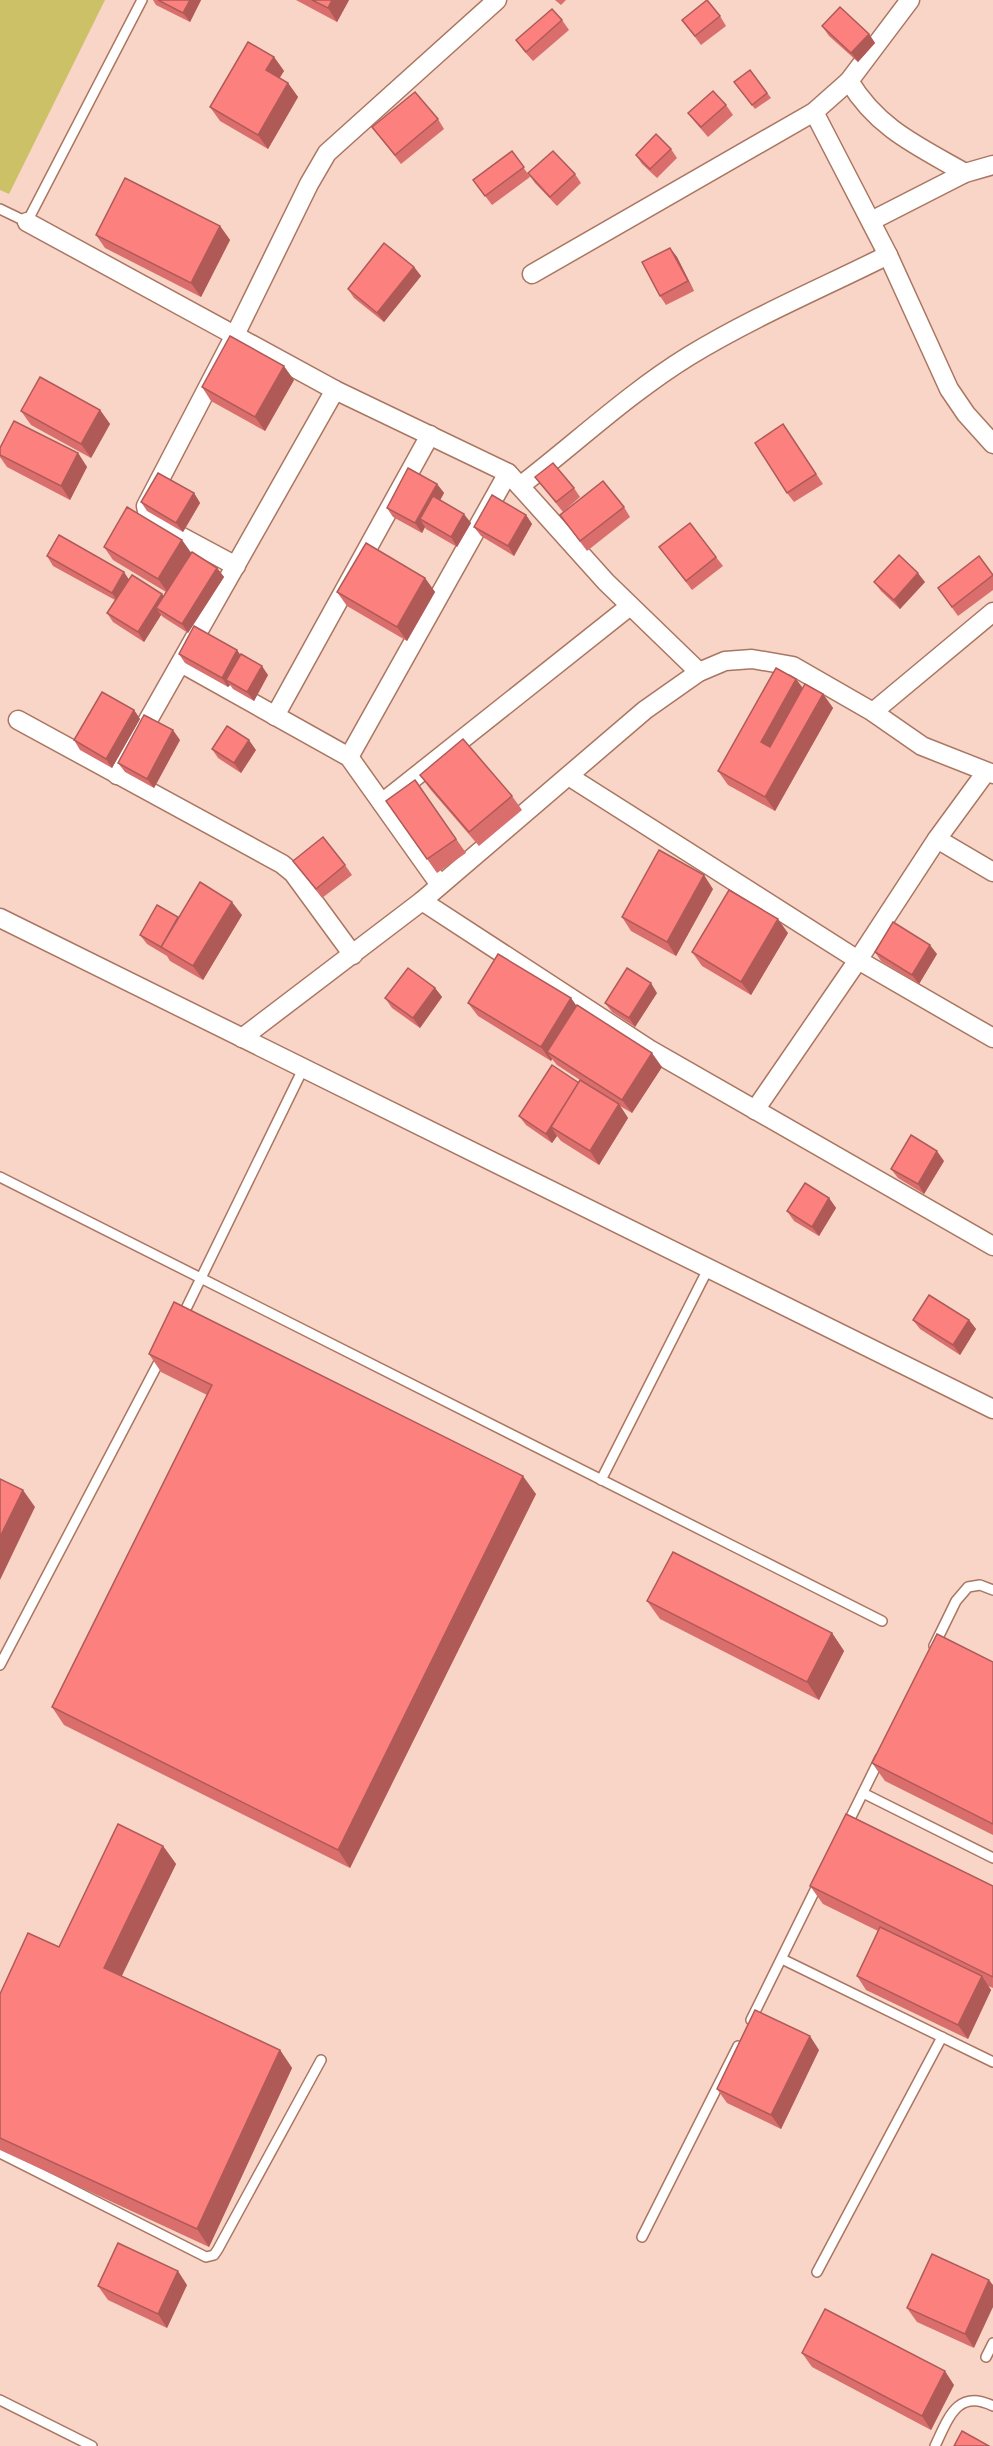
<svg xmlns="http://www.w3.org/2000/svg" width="993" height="2446" font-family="'DM Sans',sans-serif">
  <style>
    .green { fill: #ccc167 }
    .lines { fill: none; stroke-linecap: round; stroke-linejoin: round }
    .service-casing { stroke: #aa7661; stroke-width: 12 }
    .minor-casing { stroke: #aa7661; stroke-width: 21 }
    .service { stroke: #fff; stroke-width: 9 }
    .minor { stroke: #fff; stroke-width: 18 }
    .wall { fill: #d96e6c }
    .shaded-wall { fill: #b05a58 }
    .building { fill: #fc807e; stroke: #b05a58; stroke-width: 1.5 }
  </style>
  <rect width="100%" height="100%" fill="#f8d5c7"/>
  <polygon class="green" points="0,0 105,0 9,194 0,190"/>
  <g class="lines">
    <g class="service-casing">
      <g id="service">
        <polyline points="0,209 27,222 142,0"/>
        <polyline points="0,1177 882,1621"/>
        <polyline points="182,1317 303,1069"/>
        <polyline points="601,1480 708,1269"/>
        <polyline points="934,1646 956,1601 968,1587 980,1585 993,1590"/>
        <polyline points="0,1665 162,1356"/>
        <polyline points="863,1793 993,1858"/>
        <polyline points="846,1827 880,1758"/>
        <polyline points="782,1959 993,2062"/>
        <polyline points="751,2020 819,1882"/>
        <polyline points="0,2153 206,2257 214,2255 218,2249 321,2060"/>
        <polyline points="642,2237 738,2046"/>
        <polyline points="817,2272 942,2037"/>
        <polyline points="986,2357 993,2343"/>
        <polyline points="0,2400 92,2446"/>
        <path d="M935,2446C948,2419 957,2388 993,2406"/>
      </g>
    </g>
    <g class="minor-casing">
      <g id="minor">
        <path d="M849,81C878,129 918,146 965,173"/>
        <polyline points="814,112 888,255 949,389 966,414 993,444"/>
        <polyline points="871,221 965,173 993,165"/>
        <polyline points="27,222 335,390 508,473"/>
        <polyline points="532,274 814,112 849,81 910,0"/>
        <path d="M520,486C576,443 629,393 689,356C753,317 822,288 888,255"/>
        <polyline points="236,566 154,522 148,516 146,506 235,335 309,184 327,153 497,0"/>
        <polyline points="181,663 349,757 440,885"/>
        <polyline points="873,712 993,612"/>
        <polyline points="275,716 430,435"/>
        <polyline points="18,720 282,864 293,873 353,955"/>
        <polyline points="349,757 508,473 606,582 699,672"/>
        <polyline points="117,775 335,390"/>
        <polyline points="570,777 858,960 993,1038"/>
        <polyline points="382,803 630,606"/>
        <polyline points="937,839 993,872"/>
        <polyline points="422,901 649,1049 993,1246"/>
        <polyline points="0,918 993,1409"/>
        <polyline points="242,1038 422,901 645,710 699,672 725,661 752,659 793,666 873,712 922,746 993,774"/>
        <polyline points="755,1110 858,960 937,839 986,772"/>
      </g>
    </g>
    <use href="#service" class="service"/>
    <use href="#minor" class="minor"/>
  </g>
  <g class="wall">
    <polygon points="153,0 201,0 190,22 156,5"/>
    <polygon points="296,0 349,0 337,22"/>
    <polygon points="555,0 566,0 561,5"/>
    <polygon points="720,16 726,26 701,45 682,20"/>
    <polygon points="562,20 569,30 533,61 523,50 516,40"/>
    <polygon points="822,26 869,34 875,43 858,62 829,36"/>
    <polygon points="274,57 284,71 279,78 288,83 298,97 268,149 220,121 210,107"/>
    <polygon points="750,70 771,98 755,109 734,82"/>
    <polygon points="726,105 733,115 708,137 695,122 688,113"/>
    <polygon points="438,119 444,129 401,164 372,127"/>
    <polygon points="671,149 677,158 657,178 642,164 636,155"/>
    <polygon points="512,151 530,177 492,205 473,180"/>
    <polygon points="528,173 575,174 581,183 557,206 535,183"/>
    <polygon points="220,226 230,240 201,297 105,248 96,235"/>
    <polygon points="670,248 677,257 694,291 666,305 660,296"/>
    <polygon points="414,267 421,276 384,322 354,298 348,289"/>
    <polygon points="294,380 265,431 211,401 202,387"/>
    <polygon points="100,410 110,424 91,458 31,425 21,411"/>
    <polygon points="783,424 823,484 794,502 787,493"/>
    <polygon points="0,448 78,453 87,467 70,500 7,467 0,457"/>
    <polygon points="535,477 574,488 580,497 563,512"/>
    <polygon points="437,484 444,493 440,500 471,523 457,547 426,529 425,527 422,533 393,517 387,508"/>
    <polygon points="194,493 200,503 183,532 147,511 141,502"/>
    <polygon points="624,507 630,517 587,551 560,515"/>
    <polygon points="526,515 532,524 514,556 481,536 474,527"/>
    <polygon points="182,540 191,553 217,568 224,577 188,633 163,617 161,615 144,642 113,622 107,613 115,600 53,566 47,556 129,579 162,594 163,596 166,592 113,560 104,547"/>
    <polygon points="659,547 716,557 723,566 692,590"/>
    <polygon points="993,575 993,590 958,616 938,588"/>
    <polygon points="425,578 435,592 407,641 347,606 337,592"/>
    <polygon points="874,582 925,582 900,609 881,591"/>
    <polygon points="237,650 240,655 268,675 254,701 233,689 230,685 228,687 185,663 179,654"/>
    <polygon points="796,679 803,688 823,694 833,708 775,811 728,785 718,771"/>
    <polygon points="134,710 140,719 112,768 80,750 74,740"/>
    <polygon points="180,740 154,788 125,772 118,763"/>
    <polygon points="212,749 256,750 241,773 218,758"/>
    <polygon points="420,775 512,796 522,810 479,846 430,789"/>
    <polygon points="415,780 466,853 437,873 386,801"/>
    <polygon points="293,861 345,865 352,875 322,898"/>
    <polygon points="713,889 676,956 631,931 622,917"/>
    <polygon points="242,915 203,980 170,961 167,956 147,944 140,935 178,917"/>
    <polygon points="788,933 751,995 702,966 692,952"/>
    <polygon points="875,952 937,954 919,984 881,961"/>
    <polygon points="435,988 442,997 420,1028 392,1008 385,998"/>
    <polygon points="657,993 635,1027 612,1012 605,1003"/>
    <polygon points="571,998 576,1006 662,1067 632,1113 620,1106 628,1118 599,1165 561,1141 557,1136 552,1143 526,1125 519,1116 579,1083 580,1080 557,1065 552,1059 551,1061 478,1016 468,1003"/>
    <polygon points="944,1161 924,1194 898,1178 891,1169"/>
    <polygon points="829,1198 836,1208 819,1236 794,1221 787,1211"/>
    <polygon points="913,1320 969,1320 976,1329 960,1355 920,1329"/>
    <polygon points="149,1354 536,1494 350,1868 64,1725 52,1707 207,1395 161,1372"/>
    <polygon points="647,1601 832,1633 844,1651 819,1700 660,1619"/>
    <polygon points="993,1662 993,1835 885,1781 872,1763"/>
    <polygon points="163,1846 176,1864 121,1976 280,2050 292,2068 209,2247 0,2150 0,1994 59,1947"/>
    <polygon points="810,1886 993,1886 993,1988 988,1986 991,1990 968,2039 866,1990 857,1976 878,1931 823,1904"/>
    <polygon points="819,2050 781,2129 727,2103 717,2089"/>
    <polygon points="932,2254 974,2348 917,2322 907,2308"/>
    <polygon points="187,2285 167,2328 108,2300 98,2286"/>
    <polygon points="802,2353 954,2385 931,2430 812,2367"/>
  </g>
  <g class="shaded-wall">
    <polygon points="190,0 201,0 190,22 183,13"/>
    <polygon points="332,0 349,0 337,22 328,8"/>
    <polygon points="869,34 875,43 858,62 851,53"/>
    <polygon points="274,57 284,71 276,84 266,70"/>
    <polygon points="288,83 298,97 268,149 258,135"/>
    <polygon points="220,226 230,240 201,297 191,283"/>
    <polygon points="670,248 677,257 694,291 688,281"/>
    <polygon points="414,267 421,276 384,322 377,313"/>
    <polygon points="284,366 294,380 265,431 255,417"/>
    <polygon points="100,410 110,424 91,458 81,444"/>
    <polygon points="78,453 87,467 70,500 61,486"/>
    <polygon points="437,484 444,493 427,524 420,519 425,527 422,533 415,523"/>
    <polygon points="194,493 200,503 183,532 176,523"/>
    <polygon points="464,514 471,523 457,547 451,537"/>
    <polygon points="526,515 532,524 514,556 508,546"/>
    <polygon points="182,540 192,554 168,593 158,579"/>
    <polygon points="217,568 224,577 188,633 182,624"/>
    <polygon points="124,572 130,581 118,602 112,593"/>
    <polygon points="918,573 925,582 900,609 894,600"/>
    <polygon points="425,578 435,592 407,641 397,627"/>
    <polygon points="162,594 169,604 156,608 161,615 144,642 138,632"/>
    <polygon points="237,650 244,660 226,680 230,685 228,687 222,678"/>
    <polygon points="262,666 268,675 254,701 247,692"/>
    <polygon points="796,679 806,693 771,756 761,742"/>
    <polygon points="823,694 833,708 775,811 765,797"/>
    <polygon points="134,710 140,719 112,768 106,759"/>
    <polygon points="173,730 180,740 154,788 147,779"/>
    <polygon points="249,740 256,750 241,773 234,763"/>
    <polygon points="704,875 713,889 676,956 667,942"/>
    <polygon points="232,902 242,915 203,980 193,966"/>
    <polygon points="778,919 788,933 751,995 741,982"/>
    <polygon points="930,945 937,954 919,984 912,975"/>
    <polygon points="651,983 657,993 635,1027 629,1018"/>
    <polygon points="435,988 442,997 420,1028 413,1018"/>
    <polygon points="571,998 581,1012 547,1052 552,1059 551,1061 541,1047"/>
    <polygon points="652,1053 662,1067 632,1113 622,1100"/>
    <polygon points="579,1083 551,1127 557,1136 552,1143 546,1134"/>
    <polygon points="619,1104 628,1118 599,1165 590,1151"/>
    <polygon points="937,1151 944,1161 924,1194 918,1184"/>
    <polygon points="829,1198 836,1208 819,1236 812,1227"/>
    <polygon points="969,1320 976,1329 960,1355 953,1345"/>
    <polygon points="523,1476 536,1494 350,1868 338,1850"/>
    <polygon points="23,1490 35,1507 0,1580 0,1537"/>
    <polygon points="832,1633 844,1651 819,1700 807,1682"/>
    <polygon points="163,1846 176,1864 117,1986 104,1968"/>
    <polygon points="982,1976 991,1990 968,2039 958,2025"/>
    <polygon points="810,2036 819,2050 781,2129 771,2115"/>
    <polygon points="280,2050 292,2068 209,2247 197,2229"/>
    <polygon points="178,2271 187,2285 167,2328 158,2314"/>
    <polygon points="989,2280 993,2285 993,2307 974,2348 965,2334"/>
    <polygon points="945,2371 954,2385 931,2430 922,2416"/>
  </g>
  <g class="building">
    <polygon points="158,0 190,0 183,13"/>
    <polygon points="312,0 332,0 328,8"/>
    <polygon points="707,0 720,16 695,36 682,20"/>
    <polygon points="840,7 869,34 851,53 822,26"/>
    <polygon points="552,9 562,20 526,52 516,40"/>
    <polygon points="248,42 274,57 266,70 288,83 258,135 210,107"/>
    <polygon points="750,70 767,93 752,105 734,82"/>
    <polygon points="713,91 726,105 701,127 688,113"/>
    <polygon points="415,92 438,119 395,155 372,127"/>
    <polygon points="656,134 671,149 650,169 636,155"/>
    <polygon points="512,151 524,167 485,196 473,180"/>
    <polygon points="553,151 575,174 550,197 528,173"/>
    <polygon points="125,178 220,226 191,283 96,235"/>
    <polygon points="384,243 414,267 377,313 348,289"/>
    <polygon points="670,248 688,281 660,296 642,262"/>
    <polygon points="230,336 284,366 255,417 202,387"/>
    <polygon points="40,377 100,410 81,444 21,411"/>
    <polygon points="14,421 78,453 61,486 0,455 0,448"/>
    <polygon points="783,424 816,474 787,493 755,443"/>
    <polygon points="553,463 574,488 556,502 535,477"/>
    <polygon points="408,468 437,484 415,523 387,508"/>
    <polygon points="158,473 194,493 176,523 141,502"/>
    <polygon points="603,481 624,507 580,541 560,515"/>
    <polygon points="492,495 526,515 508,546 474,527"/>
    <polygon points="433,496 464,514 451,537 420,519"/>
    <polygon points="127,507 182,540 158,579 104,547"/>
    <polygon points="690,523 716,557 686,581 659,547"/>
    <polygon points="59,535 124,572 112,593 47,556"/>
    <polygon points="366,543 425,578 397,627 337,592"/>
    <polygon points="192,552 217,568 182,624 156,608"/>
    <polygon points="899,555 918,573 894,600 874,582"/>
    <polygon points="979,556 993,575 952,607 938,588"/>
    <polygon points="132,575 162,594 138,632 107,613"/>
    <polygon points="194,626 237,650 222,678 179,654"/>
    <polygon points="241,654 262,666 247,692 226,680"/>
    <polygon points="776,668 796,679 761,742 770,747 805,684 823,694 765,797 718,771"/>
    <polygon points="102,692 134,710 106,759 74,740"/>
    <polygon points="144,715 173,730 147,779 118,763"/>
    <polygon points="227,726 249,740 234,763 212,749"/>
    <polygon points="463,739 512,796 469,832 420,775"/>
    <polygon points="415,780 456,839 427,859 386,801"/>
    <polygon points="323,837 345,865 316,889 293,861"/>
    <polygon points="659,850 704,875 667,942 622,917"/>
    <polygon points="200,882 232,902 193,966 161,947"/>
    <polygon points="729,890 778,919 741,982 692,952"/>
    <polygon points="157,905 178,917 161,947 140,935"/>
    <polygon points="893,922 930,945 912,975 875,952"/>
    <polygon points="498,954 571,998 541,1047 468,1003"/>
    <polygon points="408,968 435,988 413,1018 385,998"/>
    <polygon points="627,968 651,983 629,1018 605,1003"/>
    <polygon points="577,1005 652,1053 622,1100 547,1052"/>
    <polygon points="552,1065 579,1083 546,1134 519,1116"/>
    <polygon points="580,1080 619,1104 590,1151 551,1127"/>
    <polygon points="911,1135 937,1151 918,1184 891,1169"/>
    <polygon points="805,1183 829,1198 812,1227 787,1211"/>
    <polygon points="929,1295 969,1320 953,1345 913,1320"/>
    <polygon points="174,1302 523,1476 338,1850 52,1707 212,1385 149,1354"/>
    <polygon points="0,1479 23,1490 0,1537"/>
    <polygon points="673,1552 832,1633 807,1682 647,1601"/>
    <polygon points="937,1634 993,1662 993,1824 872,1763"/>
    <polygon points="846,1814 993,1886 993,1977 810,1886"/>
    <polygon points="118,1824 163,1846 104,1968 280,2050 197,2229 0,2138 0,1994 28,1933 59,1947"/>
    <polygon points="880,1927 982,1976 958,2025 857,1976"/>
    <polygon points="755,2010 810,2036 771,2115 717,2089"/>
    <polygon points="118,2243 178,2271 158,2314 98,2286"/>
    <polygon points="932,2254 989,2280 965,2334 907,2308"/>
    <polygon points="825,2309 945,2371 922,2416 802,2353"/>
    <polygon points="962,2431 989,2446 954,2446"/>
  </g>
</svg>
